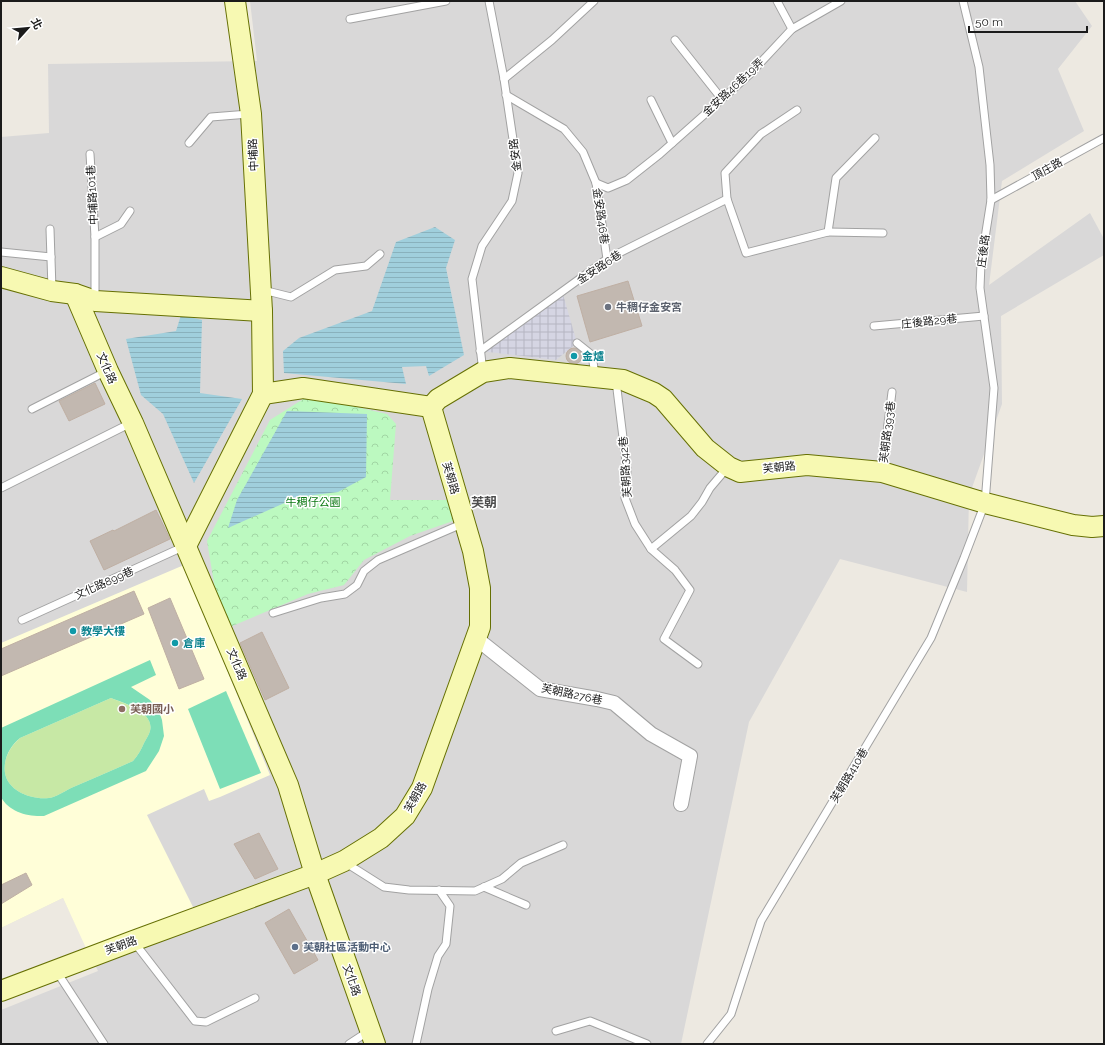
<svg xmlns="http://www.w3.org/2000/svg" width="1105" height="1045" font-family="Raleway,'Noto Sans TC',sans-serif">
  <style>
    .residential { fill: #d9d8d8 }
    .education { fill: #fffed8 }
    .grass { fill: #c7e8a5 }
    .park { fill: url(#park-crowns) }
    .pitch { fill: #7ddeb7; fill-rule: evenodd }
    .plaza { fill: url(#plaza-grid) }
    .water { fill: url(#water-rules) }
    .building { fill: #c2b8b0; stroke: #bfafa3 }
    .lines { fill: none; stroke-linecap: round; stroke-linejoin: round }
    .lane-casing { stroke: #a2a2a2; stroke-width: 9 }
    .street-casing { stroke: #a2a2a2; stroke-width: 16 }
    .secondary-casing { stroke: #667004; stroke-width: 22 }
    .lane { stroke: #fff; stroke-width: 7 }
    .street { stroke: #fff; stroke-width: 14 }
    .secondary { stroke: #f7f9b2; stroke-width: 20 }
    .worship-dot { fill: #6b7280; stroke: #fff; stroke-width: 1.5 }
    .culture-dot { fill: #0f9aa8; stroke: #fff; stroke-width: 1.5 }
    .education-dot { fill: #8d6e63; stroke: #fff; stroke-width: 1.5 }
    .service-dot { fill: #5c6f8a; stroke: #fff; stroke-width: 1.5 }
    .labels { text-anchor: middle; stroke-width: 3; stroke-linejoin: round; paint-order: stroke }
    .street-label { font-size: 11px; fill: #1b1b1b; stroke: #fff }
    .worship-label { font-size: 11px; font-weight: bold; fill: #5b616d; stroke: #fff; text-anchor: start }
    .culture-label { font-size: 11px; font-weight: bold; fill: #0d838f; stroke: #fff; text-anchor: start }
    .park-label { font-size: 11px; fill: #0b7812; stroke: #fff }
    .education-label { font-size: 11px; font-weight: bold; fill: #785e54; stroke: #fff; text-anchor: start }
    .service-label { font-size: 11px; font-weight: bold; fill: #4e5e75; stroke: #fff; text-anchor: start }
    .quarter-label { font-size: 13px; font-weight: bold; fill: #4e4e4e; stroke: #fff }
  </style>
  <defs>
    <pattern id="park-crowns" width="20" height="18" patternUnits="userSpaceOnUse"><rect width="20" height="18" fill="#bcf9c0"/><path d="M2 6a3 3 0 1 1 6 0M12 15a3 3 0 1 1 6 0" fill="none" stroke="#a1d5a4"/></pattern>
    <pattern id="plaza-grid" width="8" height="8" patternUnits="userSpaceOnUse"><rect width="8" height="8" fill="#d5d5e3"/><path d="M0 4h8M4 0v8" fill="none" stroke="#b6b6c2"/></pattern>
    <pattern id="water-rules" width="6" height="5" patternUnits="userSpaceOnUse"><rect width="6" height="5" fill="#a0cfdc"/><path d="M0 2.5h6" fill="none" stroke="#89b1bc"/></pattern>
  </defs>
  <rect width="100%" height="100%" fill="#ede9e1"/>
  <polygon class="residential" points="250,1 1075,1 1092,26 1058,69 1084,131 1002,181 989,285 1090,213 1104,239 1104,255 1001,316 1002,404 969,496 967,592 840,559 749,722 681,1044 1,1044 1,1010 98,971 63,898 1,928 1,137 49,133 48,64 257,61"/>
  <polygon class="education" points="184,565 270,775 220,797 209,801 204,789 147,815 194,909 86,948 63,898 1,928 1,643"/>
  <path class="grass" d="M111,698C123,703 155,712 150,731C149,735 146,739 144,743C141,750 138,755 133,761C113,770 92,779 71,788C65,791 56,797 49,798C31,800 8,791 5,773C3,759 10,747 20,738Z"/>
  <polygon class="park" points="308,396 387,414 396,424 390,500 448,500 453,521 410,536 364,560 344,585 308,594 230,627 215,589 207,541 270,420"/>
  <g class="pitch">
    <path d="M150,660L156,675L131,687L150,700L159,711L162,720L164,736L159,751L146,771L44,816C28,817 9,812 1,797V728ZM111,698C124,703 155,712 150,731C149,735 146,739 144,743C141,750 138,755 133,761C113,770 92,779 71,788C65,791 56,797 49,798C31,800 8,791 5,773C3,759 10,746 20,738Z"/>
    <polygon points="226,691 261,773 220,789 188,709"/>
  </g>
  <polygon class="plaza" points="562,291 577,343 556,360 480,351"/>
  <g class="water">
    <polygon points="435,227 455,240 446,268 464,355 429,376 426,366 402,367 406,384 284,373 283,351 299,338 372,311 396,242"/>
    <polygon points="181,315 202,320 200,393 242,399 194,483 163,414 141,395 126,339 176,331"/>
    <polygon points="287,411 367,414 366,477 338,492 298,497 228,528 237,500"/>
  </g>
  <g class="building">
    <polygon points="628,281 642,326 590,342 577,296"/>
    <circle cx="574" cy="356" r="8"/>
    <polygon points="95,383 105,404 69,421 59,401"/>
    <polygon points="156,510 170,539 104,570 90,541 113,530 114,531"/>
    <polygon points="134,591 144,614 1,676 1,649"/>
    <polygon points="170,598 204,679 179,689 148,608"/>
    <polygon points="262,632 289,688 265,700 240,643"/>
    <polygon points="259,833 278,869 255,879 234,844"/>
    <polygon points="26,873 32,885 1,904 1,885"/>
    <polygon points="289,909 318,960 294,974 265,923"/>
  </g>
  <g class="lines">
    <g class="lane-casing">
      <g id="lane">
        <polyline points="777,1 792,29 841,1"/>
        <polyline points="350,19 446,1"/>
        <polyline points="675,40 721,98"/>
        <polyline points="504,79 552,40 594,1"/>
        <polyline points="506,95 564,129 583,152 596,183 607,259"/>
        <polyline points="651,100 672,143"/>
        <polyline points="189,143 211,117 249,114"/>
        <polyline points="90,154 95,237 95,299"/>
        <polyline points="596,183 608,188 627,180 660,154 749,75 792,29"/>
        <polyline points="727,199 725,173 761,134 797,110"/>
        <polyline points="991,200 1104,138"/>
        <polyline points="50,229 52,289"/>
        <polyline points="828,232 883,233"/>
        <polyline points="95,237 121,224 130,211"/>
        <polyline points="1,252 51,257"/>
        <polyline points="263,290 291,297 335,270 366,266 380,254"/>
        <polyline points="874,326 984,316"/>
        <polyline points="577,343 592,355 595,375"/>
        <polyline points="480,351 607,259 727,199 746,253 828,232 836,178 875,138"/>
        <polyline points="483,372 472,279 482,246 512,201 518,173 504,79 489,1"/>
        <polyline points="616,381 627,470 625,498 635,524 651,549 675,570 690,590 664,639 698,664"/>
        <polyline points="32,409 107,371"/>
        <polyline points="882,471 892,392"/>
        <polyline points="1,488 131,423"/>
        <polyline points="651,549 691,516 702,502 710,488 727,468"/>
        <polyline points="273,613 321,598 345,594 357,585 364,571 378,560 464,523"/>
        <polyline points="22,620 185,546"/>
        <polyline points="346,863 384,887 409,890 475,891 502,879 521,863 563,845"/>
        <polyline points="484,887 526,905"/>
        <polyline points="134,942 195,1021 206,1022 255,998"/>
        <polyline points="57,972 104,1044"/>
        <polyline points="556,1031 590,1021 647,1044"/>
        <polyline points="349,1044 369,1031"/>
        <polyline points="416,1044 428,989 438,956 446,944 450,906 439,890"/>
        <polyline points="707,1044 731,1014 761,921 931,638 964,558 985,503 994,388 980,288 981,263 991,200 990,165 979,67 963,1"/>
      </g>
    </g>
    <g class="street-casing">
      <polyline id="street" points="477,639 540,689 597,699 614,703 651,734 690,756 681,804"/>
    </g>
    <g class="secondary-casing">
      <g id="secondary">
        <polyline points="1,277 52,291 75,294 95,301 262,311"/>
        <polyline points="75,294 108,371 133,423 288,785 315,874 375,1044"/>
        <polyline points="263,394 303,388 431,407"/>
        <polyline points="431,407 438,399 483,372 510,368 623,380 654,393 663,399 705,448 729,467 740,472 807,465 882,472 985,503 1073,525 1092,527 1104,526"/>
        <polyline points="186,546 263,394 262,311 251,114 235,1"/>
        <polyline points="1,991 133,941 315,874 344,861 381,838 405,816 422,788 480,627 480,588 473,551 431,407"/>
      </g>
    </g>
    <use href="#lane" class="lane"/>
    <use href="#street" class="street"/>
    <use href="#secondary" class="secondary"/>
  </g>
  <circle class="worship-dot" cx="608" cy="307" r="4"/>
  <g class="culture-dot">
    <circle cx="574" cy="356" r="4"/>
    <circle cx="73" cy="631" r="4"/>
    <circle cx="175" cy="643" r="4"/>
  </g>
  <circle class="education-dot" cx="122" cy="709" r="4"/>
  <circle class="service-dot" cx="295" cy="947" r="4"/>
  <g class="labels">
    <g class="street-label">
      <text transform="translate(733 87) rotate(-43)" y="4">金安路46巷19弄</text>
      <text transform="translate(253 155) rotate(-93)" y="4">中埔路</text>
      <text transform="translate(515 155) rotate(-97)" y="4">金安路</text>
      <text transform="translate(1047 169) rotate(-29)" y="4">頂庄路</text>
      <text transform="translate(92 195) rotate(-93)" y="4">中埔路101巷</text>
      <text transform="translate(601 216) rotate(82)" y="4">金安路46巷</text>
      <text transform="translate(983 251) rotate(-82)" y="4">庄後路</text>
      <text transform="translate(599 267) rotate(-33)" y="4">金安路6巷</text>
      <text transform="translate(929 321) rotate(-6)" y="4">庄後路29巷</text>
      <text transform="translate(107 368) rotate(66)" y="4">文化路</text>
      <text transform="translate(887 432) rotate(-83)" y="4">芙朝路393巷</text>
      <text transform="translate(625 467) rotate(-94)" y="4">芙朝路342巷</text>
      <text transform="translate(779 467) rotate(-6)" y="4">芙朝路</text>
      <text transform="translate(451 478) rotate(74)" y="4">芙朝路</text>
      <text transform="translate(104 583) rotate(-24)" y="4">文化路899巷</text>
      <text transform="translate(237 664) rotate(67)" y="4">文化路</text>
      <text transform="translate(572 694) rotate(12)" y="4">芙朝路276巷</text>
      <text transform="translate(849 775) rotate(-59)" y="4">芙朝路410巷</text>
      <text transform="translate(415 797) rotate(-61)" y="4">芙朝路</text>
      <text transform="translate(121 945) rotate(-20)" y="4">芙朝路</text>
      <text transform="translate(352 980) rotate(71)" y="4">文化路</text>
    </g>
    <g class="worship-label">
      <text x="616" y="311">牛稠仔金安宮</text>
    </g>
    <g class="culture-label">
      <text x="582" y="360">金爐</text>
      <text x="81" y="635">教學大樓</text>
      <text x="183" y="647">倉庫</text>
    </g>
    <g class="park-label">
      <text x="313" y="506">牛稠仔公園</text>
    </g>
    <g class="education-label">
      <text x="130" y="713">芙朝國小</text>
    </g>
    <g class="service-label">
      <text x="303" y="951">芙朝社區活動中心</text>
    </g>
    <g class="quarter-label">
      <text x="484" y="507">芙朝</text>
    </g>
  </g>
  <rect width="1105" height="1045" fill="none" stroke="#1b1b1b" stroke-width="4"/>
  <g transform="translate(28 28) rotate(63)" stroke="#ffffff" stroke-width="3" paint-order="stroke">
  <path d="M0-3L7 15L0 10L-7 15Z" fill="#1b1b1b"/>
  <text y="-6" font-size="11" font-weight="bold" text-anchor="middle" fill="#1b1b1b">北</text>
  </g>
  <path d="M969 26v6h118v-6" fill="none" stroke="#1b1b1b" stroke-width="2"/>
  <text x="975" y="26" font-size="12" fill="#1b1b1b" stroke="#ffffff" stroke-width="3" paint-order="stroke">50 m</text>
</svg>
